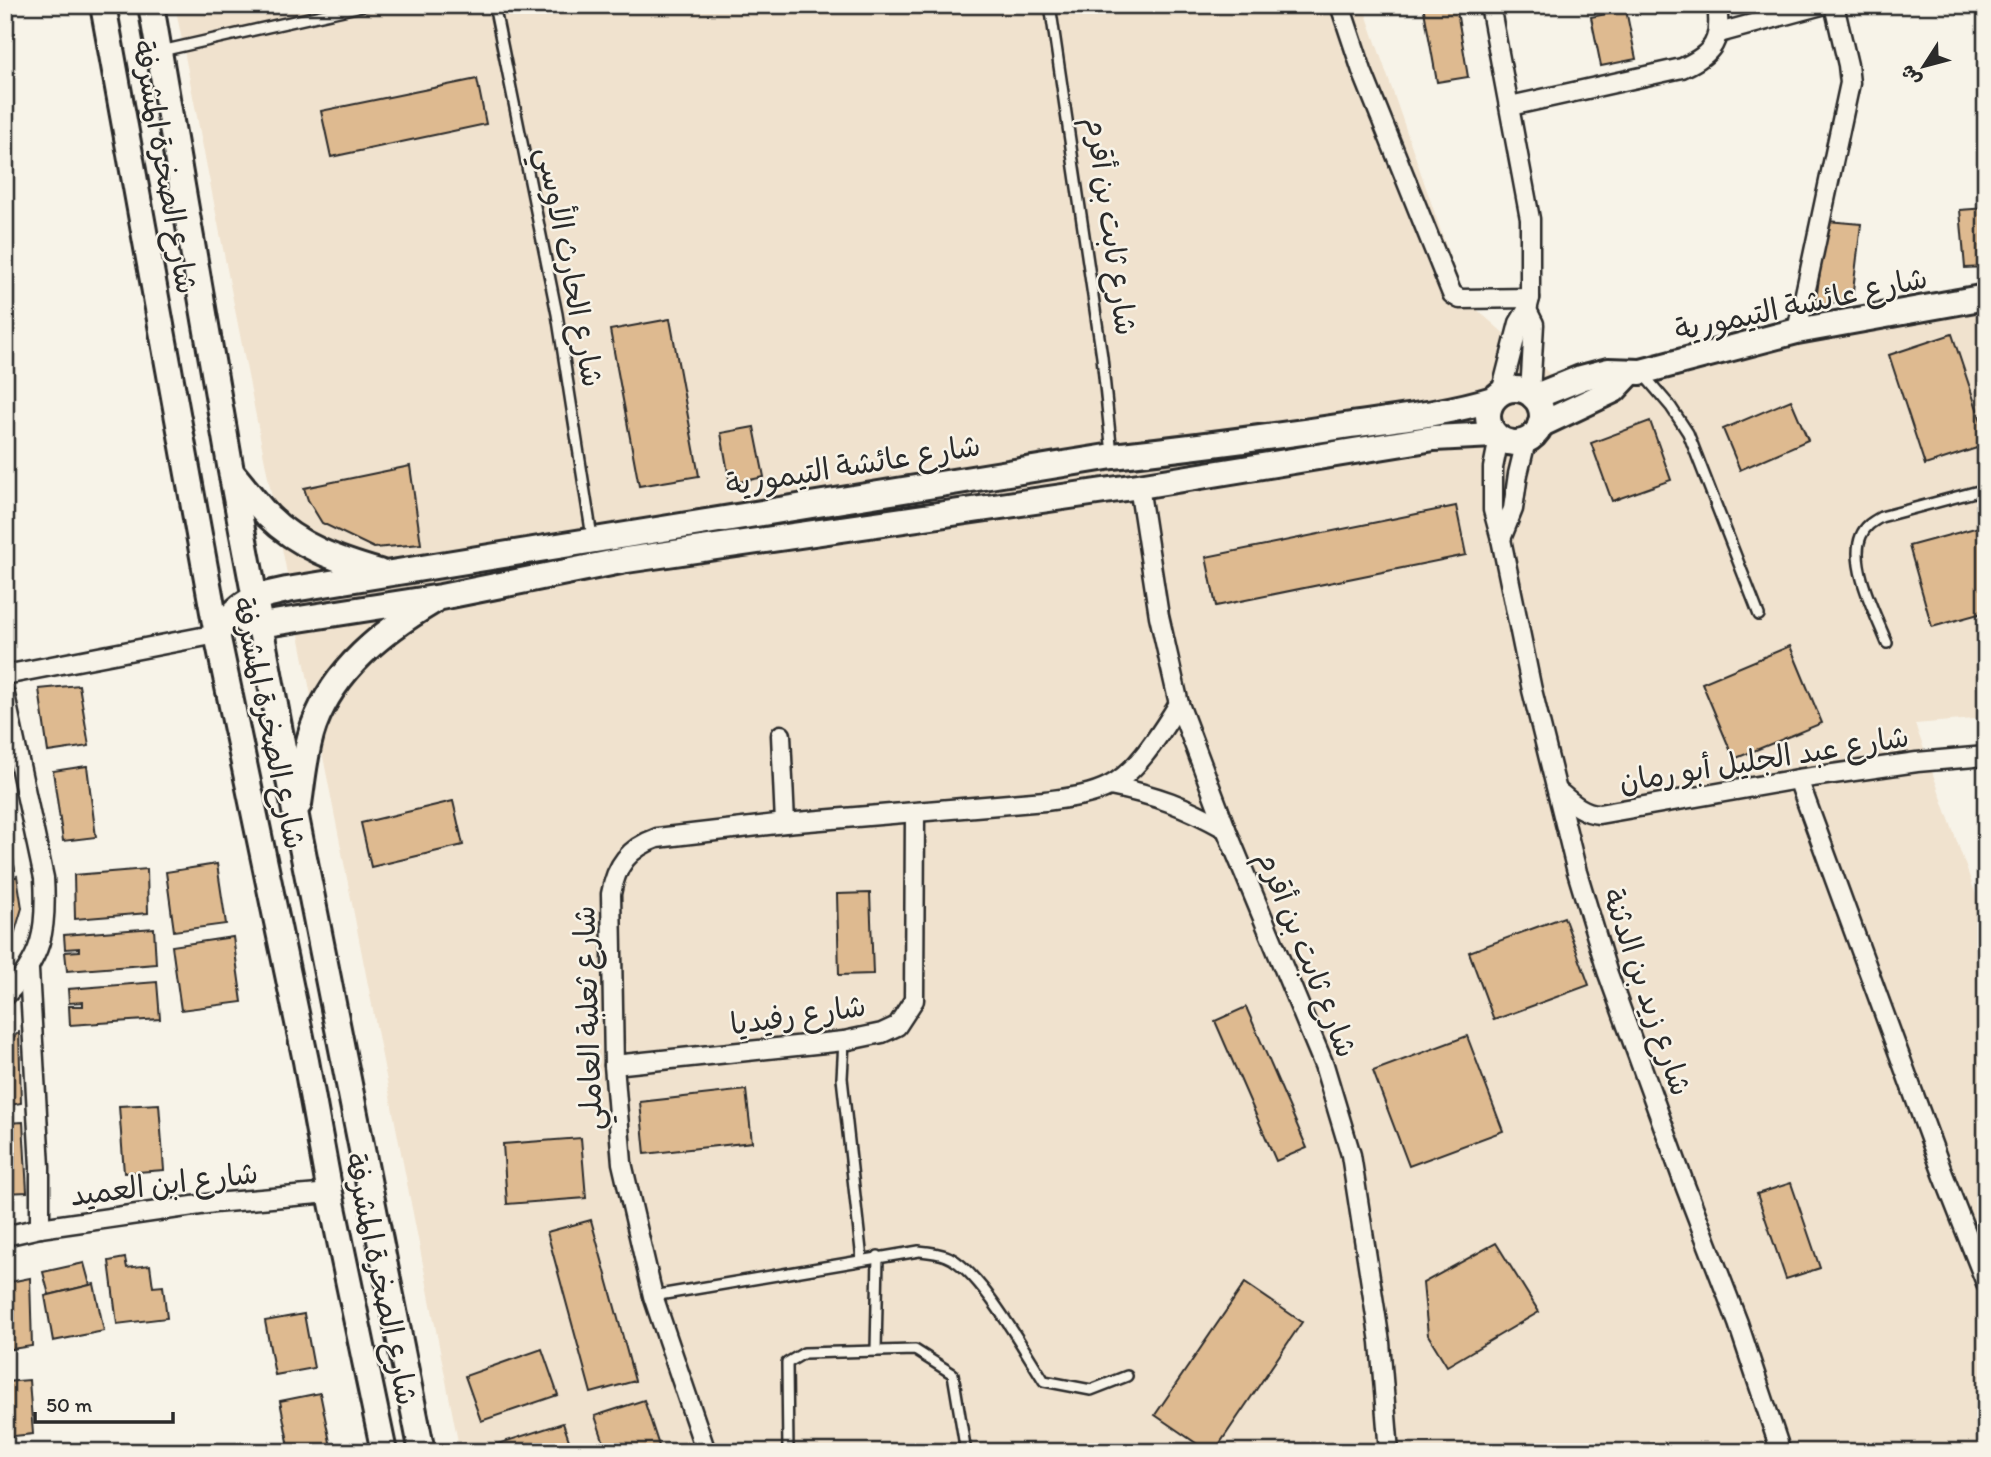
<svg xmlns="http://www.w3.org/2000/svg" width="1991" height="1457" font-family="Itim,'Playpen Sans Arabic',sans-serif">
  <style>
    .built { fill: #f0e2ce }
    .building { fill: #deba90; stroke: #2b2b2b; stroke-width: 2 }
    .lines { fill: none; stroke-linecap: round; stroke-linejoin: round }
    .lane-casing { stroke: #2b2b2b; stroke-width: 14 }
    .street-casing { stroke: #2b2b2b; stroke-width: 23 }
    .secondary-casing { stroke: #2b2b2b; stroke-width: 30 }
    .lane { stroke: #f7f3e8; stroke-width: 9 }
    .street { stroke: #f7f3e8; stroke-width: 18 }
    .secondary { stroke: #f7f3e8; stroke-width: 24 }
    .labels { text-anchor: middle; stroke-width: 5; stroke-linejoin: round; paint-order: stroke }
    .street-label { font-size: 30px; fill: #2b2b2b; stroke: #f7f3e8 }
  </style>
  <rect width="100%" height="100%" fill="#f7f3e8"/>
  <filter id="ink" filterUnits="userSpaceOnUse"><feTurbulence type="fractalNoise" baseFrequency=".0143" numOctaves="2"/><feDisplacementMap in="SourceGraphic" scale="14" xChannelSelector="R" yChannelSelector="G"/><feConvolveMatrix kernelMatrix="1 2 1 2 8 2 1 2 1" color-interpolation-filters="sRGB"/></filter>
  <g filter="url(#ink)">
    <polygon class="built" points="175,5 1363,5 1464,298 1551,375 1986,293 1986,718 1915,724 1986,923 1986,1452 460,1452"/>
    <g class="building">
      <polygon points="1423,5 1456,5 1468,77 1437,82"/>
      <polygon points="1626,10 1636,59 1601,66 1591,17"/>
      <polygon points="477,79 486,124 331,157 321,111"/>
      <polygon points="1986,208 1986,267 1965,268 1960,210"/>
      <polygon points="1827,221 1861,224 1852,299 1815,307"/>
      <polygon points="670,319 699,476 639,486 610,330"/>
      <polygon points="1952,334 1986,436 1986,445 1925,465 1889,355"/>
      <polygon points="1791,400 1808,440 1740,470 1723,429"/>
      <polygon points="1650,421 1671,480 1612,501 1591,443"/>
      <polygon points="754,427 764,477 730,484 721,433"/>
      <polygon points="410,466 421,544 374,548 322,523 308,500 304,488"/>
      <polygon points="1456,506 1466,555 1216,606 1206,557"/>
      <polygon points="1986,525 1986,612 1932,627 1909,546"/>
      <polygon points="1790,646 1822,723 1734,759 1702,683"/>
      <polygon points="79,685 89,746 48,752 39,689"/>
      <polygon points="87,766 96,837 63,841 53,771"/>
      <polygon points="453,801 463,845 371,867 361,823"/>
      <polygon points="5,842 10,842 15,870 5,872"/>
      <polygon points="217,864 226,924 174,931 166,872"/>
      <polygon points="147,869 148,913 75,919 74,875"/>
      <polygon points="17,876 22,908 11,945 5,952 5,889 9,880"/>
      <polygon points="870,893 873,974 839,975 837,894"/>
      <polygon points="1564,917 1589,985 1494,1020 1469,952"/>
      <polygon points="154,928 156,964 67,971 65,952 79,951 79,948 65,949 64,935"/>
      <polygon points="233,937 242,1002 181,1010 172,946"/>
      <polygon points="157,982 160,1019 70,1025 69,1006 83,1006 83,1002 69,1003 68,989"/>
      <polygon points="1246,1007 1307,1148 1276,1161 1215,1021"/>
      <polygon points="19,1032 21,1103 5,1106 5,1045"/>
      <polygon points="1467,1036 1503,1131 1409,1166 1373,1071"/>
      <polygon points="746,1090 752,1142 645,1154 640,1102"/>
      <polygon points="159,1104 164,1170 124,1173 119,1106"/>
      <polygon points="23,1122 27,1192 5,1193 5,1123"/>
      <polygon points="581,1138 586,1198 507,1204 503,1144"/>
      <polygon points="1791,1183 1820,1268 1786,1279 1757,1194"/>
      <polygon points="591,1220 635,1381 591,1393 547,1232"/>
      <polygon points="1496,1243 1539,1312 1447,1366 1428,1335 1423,1283"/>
      <polygon points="125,1258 127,1268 150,1265 153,1287 163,1286 167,1318 117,1324 109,1261"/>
      <polygon points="84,1263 90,1285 49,1295 43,1272"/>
      <polygon points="30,1278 32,1346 5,1350 5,1283"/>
      <polygon points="1245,1283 1302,1322 1214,1452 1209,1452 1155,1415"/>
      <polygon points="94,1284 104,1331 53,1341 45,1296"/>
      <polygon points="304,1314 314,1368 275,1375 265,1321"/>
      <polygon points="542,1349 558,1395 481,1421 465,1376"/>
      <polygon points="29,1380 33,1434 5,1437 5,1382"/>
      <polygon points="320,1393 332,1452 290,1452 280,1401"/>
      <polygon points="644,1400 661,1452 607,1452 595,1416"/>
      <polygon points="563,1423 573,1452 483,1452 482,1449"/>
      <polygon points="1764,1446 1766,1452 1747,1452"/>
    </g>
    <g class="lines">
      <g class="lane-casing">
        <g id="lane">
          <polyline points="494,5 557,314 592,537"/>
          <polyline points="1050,5 1102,357 1112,454"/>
          <polyline points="161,51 366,5"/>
          <polyline points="1642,373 1671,407 1688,433 1759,615"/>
          <path d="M1887,643C1876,615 1849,565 1861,536C1865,526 1872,522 1881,517L1986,489"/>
          <polyline points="844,1041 842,1078 862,1260"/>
          <path d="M653,1296L919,1251C928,1252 938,1253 946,1256C979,1268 1024,1350 1044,1381L1091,1390L1127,1376"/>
          <polyline points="876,1351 878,1256"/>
          <polyline points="788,1452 787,1363 804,1353 915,1350 953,1374 966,1452"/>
        </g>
      </g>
      <g class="street-casing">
        <g id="street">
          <polyline points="1340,5 1362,71 1452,294 1460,299 1530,298"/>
          <polyline points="1490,5 1530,219 1530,298 1527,310 1519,323 1501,393"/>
          <polyline points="1719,33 1822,5"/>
          <path d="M1510,106L1682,68C1714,54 1722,40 1717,5"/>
          <polyline points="1527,310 1534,324 1530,394"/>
          <polyline points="1797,331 1850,83 1848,65 1834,5"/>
          <polyline points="1499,438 1493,468 1493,510 1501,539 1532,690 1577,872 1607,971 1684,1183 1738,1323 1781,1452"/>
          <polyline points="1139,486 1159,616 1179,704 1226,829 1324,1065 1351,1155 1380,1342 1389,1452"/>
          <polyline points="1501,539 1513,509 1518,474 1526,441"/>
          <polyline points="5,675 217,634"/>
          <path d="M5,695L44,878C47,930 43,958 5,996"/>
          <polyline points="781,735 785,823"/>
          <polyline points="1798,779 1943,1174 1986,1283"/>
          <path d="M1110,786C1156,795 1185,806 1226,829"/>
          <path d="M1558,791C1571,802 1582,813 1599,814L1798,779L1917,762L1986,756"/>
          <polyline points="29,970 40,1167 40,1228"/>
          <polyline points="614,1065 844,1041 882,1033 897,1026 914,1000 915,814"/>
          <polyline points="5,1236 40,1228 214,1203 330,1193"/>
          <path d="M706,1452L653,1296L622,1163L614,1065L611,894C616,865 629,848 657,838L785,823L1045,801C1066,798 1090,796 1109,786C1138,772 1162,730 1179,704"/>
        </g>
      </g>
      <g class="secondary-casing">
        <g id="secondary">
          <polyline points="103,5 217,634 306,1061 330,1193 384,1452"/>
          <polyline points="151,5 231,471 297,822 422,1452"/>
          <circle cx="1515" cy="416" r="27"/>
          <polyline points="1534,397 1581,378 1608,371 1641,372 1797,331 1986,297"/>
          <polyline points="1540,425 1614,390 1630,373"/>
          <path d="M233,474C245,488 256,503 268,516C299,547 338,560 379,572"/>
          <polyline points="247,623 260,625 441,597 626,560 1139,486 1434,438 1494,435"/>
          <path d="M217,634C240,601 249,598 287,590L1113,456C1193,447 1272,437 1351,425C1399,418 1448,413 1493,399"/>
          <path d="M299,804C303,778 305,749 314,725C335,669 382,632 432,602"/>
        </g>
      </g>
      <use href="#lane" class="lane"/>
      <use href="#street" class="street"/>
      <use href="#secondary" class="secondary"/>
    </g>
  </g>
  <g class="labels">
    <g class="street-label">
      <text transform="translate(165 167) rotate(80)" y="10">شارع الصخرة المشرفة</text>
      <text transform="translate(1111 226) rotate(82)" y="10">شارع ثابت بن أقرم</text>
      <text transform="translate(570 267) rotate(79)" y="10">شارع الحارث الأوسي</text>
      <text transform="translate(1801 304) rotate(-12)" y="10">شارع عائشة التيمورية</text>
      <text transform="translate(853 465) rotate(-9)" y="10">شارع عائشة التيمورية</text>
      <text transform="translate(269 723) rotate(78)" y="10">شارع الصخرة المشرفة</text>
      <text transform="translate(1764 759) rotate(-9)" y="10">شارع عبد الجليل أبو رمان</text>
      <text transform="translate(1307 954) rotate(68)" y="10">شارع ثابت بن أقرم</text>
      <text transform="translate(1647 992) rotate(71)" y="10">شارع زيد بن الدثنة</text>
      <text transform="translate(798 1015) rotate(-8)" y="10">شارع رفيديا</text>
      <text transform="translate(588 1018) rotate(-92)" y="10">شارع ثعلبة العاملي</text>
      <text transform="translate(164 1184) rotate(-7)" y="10">شارع ابن العميد</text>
      <text transform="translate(381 1279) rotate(78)" y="10">شارع الصخرة المشرفة</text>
    </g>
  </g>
  <rect width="1991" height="1457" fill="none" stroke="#f7f3e8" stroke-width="28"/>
  <rect x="14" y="14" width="1963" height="1429" fill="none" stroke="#2b2b2b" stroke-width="2.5" filter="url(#ink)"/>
  <g transform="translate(1924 66) rotate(234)" stroke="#f7f3e8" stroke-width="5" paint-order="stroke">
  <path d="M0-5L12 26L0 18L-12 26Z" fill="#2b2b2b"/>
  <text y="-10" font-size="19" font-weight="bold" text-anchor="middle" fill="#2b2b2b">ش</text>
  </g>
  <path d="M35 1412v10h138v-10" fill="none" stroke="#2b2b2b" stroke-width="3.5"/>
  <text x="46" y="1412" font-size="21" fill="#2b2b2b" stroke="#f7f3e8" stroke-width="5" paint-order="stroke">50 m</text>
</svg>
